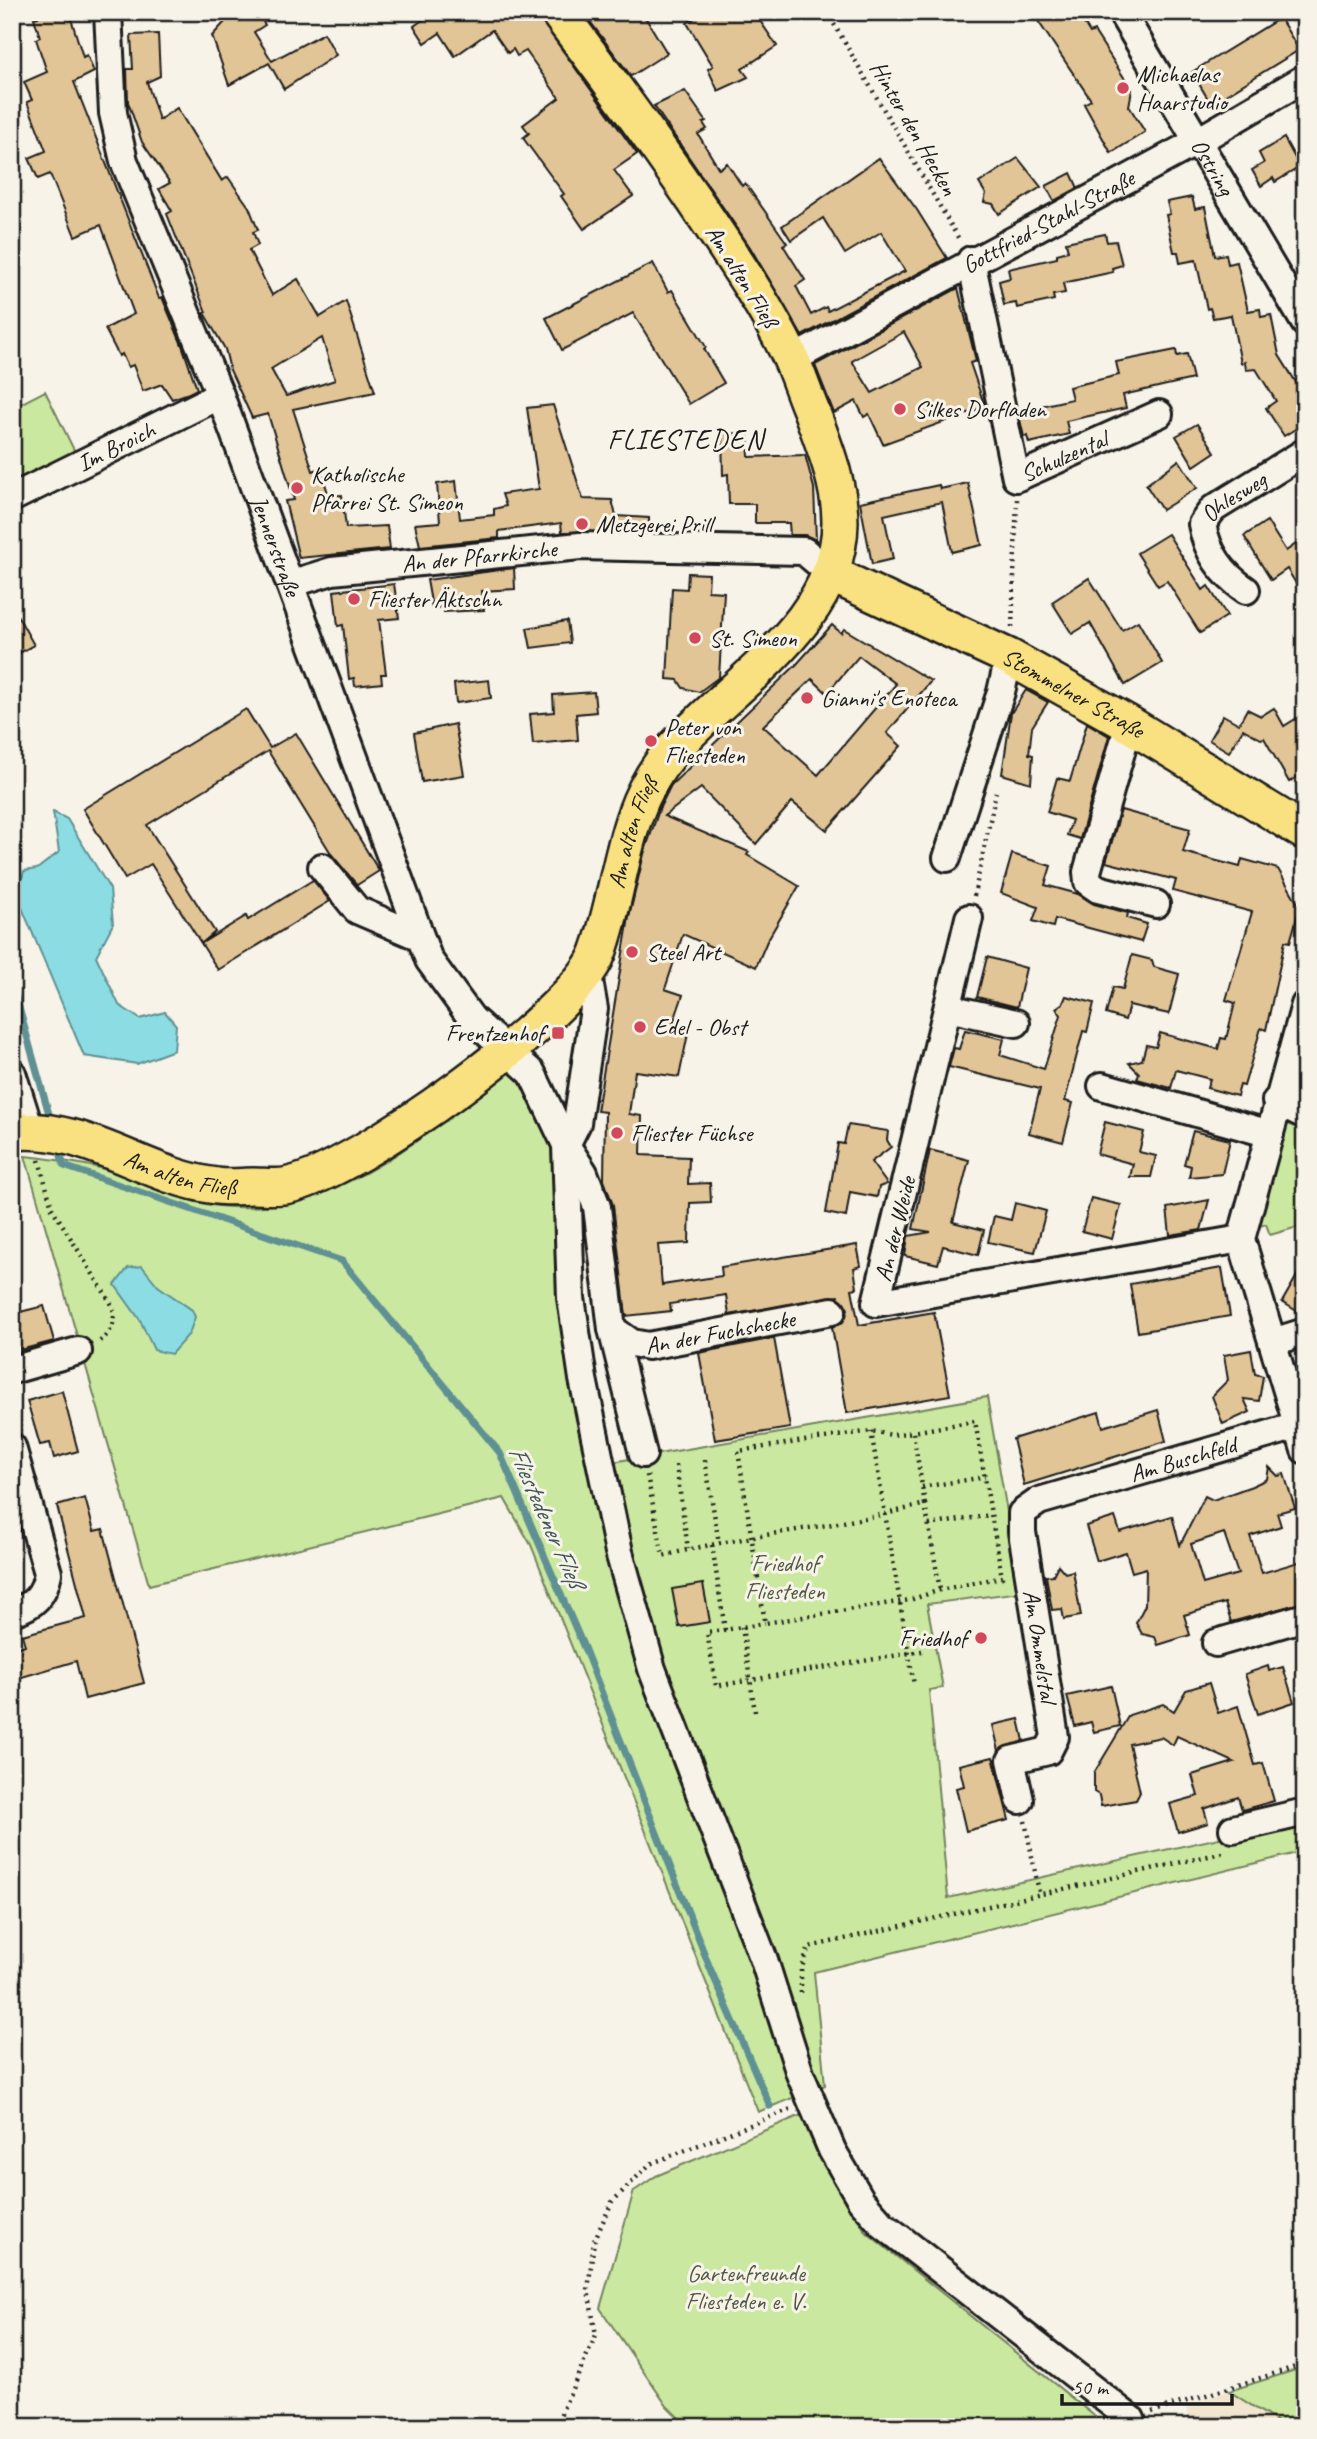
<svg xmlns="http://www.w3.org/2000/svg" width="1317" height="2439" font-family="Caveat,sans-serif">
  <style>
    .built { fill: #f1e5cf }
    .green { fill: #cae89f; stroke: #73825e; stroke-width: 2 }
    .water { fill: #8cdde3; stroke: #5f9093; stroke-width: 2 }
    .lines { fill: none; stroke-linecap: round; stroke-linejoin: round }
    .stream { stroke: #5f9093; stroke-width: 7 }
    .building { fill: #e2c596; stroke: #1c1c1c; stroke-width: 2; fill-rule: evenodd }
    .minor-casing { stroke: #1c1c1c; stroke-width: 32 }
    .major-casing { stroke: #1c1c1c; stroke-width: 40 }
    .path { stroke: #1c1c1c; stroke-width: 4.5; stroke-dasharray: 2 5; stroke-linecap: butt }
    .minor { stroke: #f7f3e8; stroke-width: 26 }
    .major { stroke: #f9e181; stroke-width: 35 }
    .poi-dot { fill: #d1495b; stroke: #f7f3e8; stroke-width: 2.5 }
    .labels { text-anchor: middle; stroke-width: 6; stroke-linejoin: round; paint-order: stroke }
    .poi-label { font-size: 24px; fill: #1c1c1c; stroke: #f7f3e8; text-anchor: start }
    .street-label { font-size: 24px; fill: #1c1c1c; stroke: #f7f3e8 }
    .park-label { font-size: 24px; fill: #505943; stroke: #f7f3e8 }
    .water-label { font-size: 26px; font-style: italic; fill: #3e5658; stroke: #f7f3e8 }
    .quarter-label { font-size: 28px; letter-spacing: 2px; fill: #1c1c1c; stroke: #f7f3e8 }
  </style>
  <rect width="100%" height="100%" fill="#f7f3e8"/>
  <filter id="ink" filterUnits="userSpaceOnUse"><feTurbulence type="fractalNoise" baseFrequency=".0143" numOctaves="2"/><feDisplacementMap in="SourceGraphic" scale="14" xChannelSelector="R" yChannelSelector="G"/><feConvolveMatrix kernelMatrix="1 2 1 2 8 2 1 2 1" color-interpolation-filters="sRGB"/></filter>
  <g filter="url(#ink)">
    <polygon class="built" points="1229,2391 1285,2427 1191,2427 1185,2406"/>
    <g class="green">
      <polygon points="45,391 75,452 12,484 12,408"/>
      <path d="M516,1065L550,1129L560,1306L595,1465L987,1397L1021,1592L927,1604L943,1688L929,1690L948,1898L1305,1819V1851L814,1972L825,2085L758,2112L531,1545L504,1498L149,1585L25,1156C61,1160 95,1165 130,1176C153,1184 176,1198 200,1203C327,1229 423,1135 516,1065Z"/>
      <polygon points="1285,1118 1305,1124 1305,1225 1270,1235 1266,1224 1251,1229"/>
      <polygon points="806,2113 865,2231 1108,2427 688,2427 667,2406 600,2308 634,2191 656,2176"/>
      <polygon points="1305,2367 1305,2427 1285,2427 1229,2391"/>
    </g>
    <g class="water">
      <polygon points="53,812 67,819 110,889 113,924 96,956 119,1005 140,1019 165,1012 176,1025 174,1050 137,1064 84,1056 17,896 24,871 37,869 59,852"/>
      <polygon points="142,1266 158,1286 192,1310 195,1317 189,1334 171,1354 154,1350 140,1320 115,1285 128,1268"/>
    </g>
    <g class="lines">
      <g class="stream">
        <polyline points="12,983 49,1114"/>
        <polyline points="61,1156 64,1166 342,1261 500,1453 585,1650 710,1968 770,2106"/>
      </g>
    </g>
    <g class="building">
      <polygon points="36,12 69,12 83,57 87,55 94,72 74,82 159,298 162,297 182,345 197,389 189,393 172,399 162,384 143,391 133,365 128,367 122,354 119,356 105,329 134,314 101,225 75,236 50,174 38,179 29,158 46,151 27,102 32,100 24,82 47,72 36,39 40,37 34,18 38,17"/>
      <polygon points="234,12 257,12 265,25 254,32 272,61 324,33 336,55 284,89 269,63 229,85 212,36"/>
      <polygon points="434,12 535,12 637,154 614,170 633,196 584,229 561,196 564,194 523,138 529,133 523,125 559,98 526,51 517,56 513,49 508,53 492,30 455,56 440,33 425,43 414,26"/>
      <polygon points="583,12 642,12 667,53 631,76"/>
      <polygon points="704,12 754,12 777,46 742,69 748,77 718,91 708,69 713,66 687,23"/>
      <polygon points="1032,12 1077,12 1090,33 1094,31 1132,90 1129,106 1145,132 1111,153 1084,104 1091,100"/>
      <polygon points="1280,18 1299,50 1211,104 1192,72"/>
      <path d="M158,34L160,76L147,82L159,120L177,108L222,181L228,177L249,207L258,230L253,232L258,245L249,250L272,295L298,279L320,317L346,301L375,392L293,409L313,471L320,468L329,496L342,495L346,528L387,526L390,549L299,558L285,501L294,500L268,414L252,418L230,370L225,349L204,313L206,312L167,214L172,211L159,189L170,183L142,142L128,102L127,69H133L131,35ZM322,338L335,380L286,396L271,369Z"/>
      <polygon points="685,91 706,121 703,123 707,129 698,134 719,169 727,163 742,186 745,183 787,243 783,245 805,280 796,286 811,315 826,307 828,311 905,271 881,232 845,254 823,218 791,240 782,226 879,158 917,210 947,258 802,336 750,247 654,106"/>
      <polygon points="1284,138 1300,167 1275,182 1273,178 1261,186 1252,170 1264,163 1259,153"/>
      <polygon points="1018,158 1041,187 999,214 993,204 984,202 986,194 979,183"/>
      <polygon points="1071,173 1078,188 1054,201 1046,186"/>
      <polygon points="1192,197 1195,209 1205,207 1215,256 1226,254 1228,264 1237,262 1248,311 1260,309 1261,317 1271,315 1279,355 1299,387 1305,383 1305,423 1284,436 1266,408 1276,401 1256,369 1246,370 1245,362 1241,363 1231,315 1213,318 1210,308 1207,309 1196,260 1180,263 1178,252 1174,252 1166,215 1170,214 1167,202"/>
      <polygon points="1105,234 1107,242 1116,241 1122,265 1112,268 1113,272 1063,283 1065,293 1053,295 1054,300 1017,308 1016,303 1004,305 999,281 1010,278 1008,269 1057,258 1057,254 1068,251 1066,242"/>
      <polygon points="653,263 668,292 672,290 706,347 704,349 724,383 689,404 633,313 562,350 546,318"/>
      <path d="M958,288L976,361L970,363L985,407L883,444L869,414L864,417L856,401L834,413L815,365ZM904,332L923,367L872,393L852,361Z"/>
      <polygon points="1176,350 1177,356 1187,354 1193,379 1123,395 1126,408 1066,421 1069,434 1029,443 1027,436 1024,437 1018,411 1072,399 1069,387 1119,375 1116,362"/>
      <polygon points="553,405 583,499 612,500 616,516 649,518 649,532 562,532 561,523 499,531 499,538 420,546 415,524 440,522 437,484 456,481 460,519 494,515 494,509 506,506 502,494 539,489 527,408"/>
      <polygon points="1197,424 1215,452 1194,466 1176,436"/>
      <polygon points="744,433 748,436 749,457 805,455 814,488 816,540 805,535 790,535 789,523 755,523 755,504 729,504 728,474 723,475 722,434"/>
      <polygon points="1179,460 1197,488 1162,510 1146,485"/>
      <polygon points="968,483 982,545 952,552 942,502 884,515 893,559 872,564 860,502 939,485 940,489"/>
      <polygon points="1267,521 1286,551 1296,544 1305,559 1305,598 1287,569 1271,580 1244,536"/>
      <polygon points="1168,534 1203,590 1208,586 1227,616 1200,633 1167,581 1158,586 1137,553"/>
      <polygon points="514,568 515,589 482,591 484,610 444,612 444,607 432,608 427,580"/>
      <polygon points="688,573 709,574 708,591 724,592 719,677 699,692 683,688 678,680 667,679 672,588 687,589"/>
      <polygon points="1089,578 1122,630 1138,621 1162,663 1125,685 1090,623 1072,634 1052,602"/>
      <polygon points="394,584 399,618 379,620 386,674 381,674 382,683 355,686 354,678 349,679 343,625 338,626 334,591"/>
      <polygon points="12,606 34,645 12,657"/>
      <polygon points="567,621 570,643 531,648 527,628"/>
      <path d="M832,625L841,633L844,629L931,681L887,733L901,746L827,830L792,802L756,844L701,788L664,816L749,852L747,855L799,886L767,941L756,967L683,934L665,989L683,995L673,1024L689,1029L679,1077L635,1071L629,1114L642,1116L641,1155L689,1157L688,1184L710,1183L711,1202L690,1203L689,1243L658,1245L662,1285L722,1276L721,1267L857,1245L861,1266L854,1268L857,1288L852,1289L859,1325L934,1312L950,1395L847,1413L832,1327L843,1322L848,1309L838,1296L729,1315L726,1295L670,1304L671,1311L626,1316L613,1205L604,1180L605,1112L597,1111L629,917L644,854L660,807L671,785L796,665ZM859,656L896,684L818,775L763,726L812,679L827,693Z"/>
      <polygon points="489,680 491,698 456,703 454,684"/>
      <polygon points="1026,690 1048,702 1032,727 1029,754 1033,755 1031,783 1002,774 1011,713"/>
      <polygon points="594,692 596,712 576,714 578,740 533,744 530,714 554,712 553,695"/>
      <polygon points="1274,708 1284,726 1297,718 1305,730 1305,772 1289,782 1264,738 1261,739 1243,729 1229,752 1209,740 1223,715 1239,724 1247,709 1261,716"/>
      <polygon points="246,709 270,748 296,733 379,871 357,885 332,855 268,751 147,825 215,932 202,943 246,916 248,920 313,880 330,901 218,970 151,864 125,879 83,809"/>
      <polygon points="1087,723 1109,736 1080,839 1067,835 1072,820 1047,812 1057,778 1070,781"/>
      <polygon points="455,724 464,775 422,782 414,733"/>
      <polygon points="1121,810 1190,829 1183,852 1240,867 1242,859 1278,869 1300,907 1290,942 1285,941 1266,1030 1261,1028 1244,1086 1240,1085 1237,1096 1207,1088 1210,1079 1176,1070 1171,1088 1148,1082 1137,1079 1139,1073 1129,1063 1142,1060 1146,1045 1156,1047 1160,1033 1218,1049 1221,1038 1226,1039 1235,1003 1226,1000 1252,912 1173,891 1176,880 1106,862"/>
      <polygon points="1012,854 1051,866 1045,885 1078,894 1094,904 1128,913 1127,918 1147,924 1141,942 1055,919 1053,927 1033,921 1038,907 1001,893"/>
      <polygon points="1132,955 1152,960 1154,967 1179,974 1169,1014 1129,1005 1125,1020 1106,1014 1113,987 1123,989"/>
      <polygon points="987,957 1026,968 1017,1007 977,997"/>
      <polygon points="1066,996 1094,1003 1087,1032 1083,1031 1065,1101 1073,1103 1063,1142 1029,1133 1040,1089 949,1067 954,1048 959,1049 965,1030 1004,1039 1000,1055 1044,1069 1061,1015 1056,1008 1063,1003"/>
      <polygon points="1105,1122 1144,1132 1139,1152 1156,1156 1151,1177 1130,1177 1133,1164 1097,1154"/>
      <polygon points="848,1125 888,1131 887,1140 891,1147 871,1162 887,1184 879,1187 877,1197 850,1192 846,1217 826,1213 838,1143 844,1144"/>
      <polygon points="1193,1131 1230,1140 1222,1174 1189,1177 1191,1166 1184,1164"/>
      <polygon points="930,1150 969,1160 953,1222 984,1230 978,1255 943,1246 938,1264 905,1256 908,1236 931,1232 913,1229"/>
      <polygon points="1091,1198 1121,1205 1112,1239 1082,1231"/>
      <polygon points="1209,1200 1201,1230 1170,1235 1167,1208"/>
      <polygon points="1015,1203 1046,1211 1035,1252 988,1242 994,1216 1011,1220"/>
      <polygon points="1305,1262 1305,1316 1282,1302"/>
      <polygon points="1222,1268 1230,1316 1138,1332 1130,1284"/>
      <polygon points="44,1306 54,1341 20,1350 12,1314"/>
      <polygon points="774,1338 790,1428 715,1440 699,1353"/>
      <polygon points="1251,1350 1255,1374 1263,1376 1259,1401 1244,1399 1250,1412 1223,1424 1212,1396 1228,1380 1224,1355"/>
      <polygon points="62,1391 78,1451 54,1458 50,1443 40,1445 27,1401"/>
      <polygon points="1158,1410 1166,1441 1024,1485 1013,1439 1099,1412 1103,1427"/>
      <path d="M1269,1467L1278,1476L1284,1474L1295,1508L1277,1513L1281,1526L1250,1536L1262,1573L1305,1560V1602L1231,1622L1225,1603L1184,1615L1190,1635L1158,1645L1155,1637L1142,1634L1136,1623L1145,1605L1146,1568L1132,1572L1126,1552L1097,1561L1086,1526L1115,1517L1120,1532L1172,1516L1180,1545L1205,1496L1213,1500L1252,1486L1267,1479ZM1224,1533L1238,1574L1203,1584L1191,1544Z"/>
      <polygon points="85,1498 94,1531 103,1529 144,1683 85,1699 76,1661 12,1680 12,1656 17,1654 15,1648 25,1645 22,1635 86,1618 57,1506"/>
      <polygon points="1058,1565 1065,1573 1073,1571 1081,1616 1064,1619 1062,1609 1052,1610 1046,1576 1053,1575"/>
      <polygon points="703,1584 710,1622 679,1627 672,1589"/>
      <polygon points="1268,1666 1269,1671 1283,1667 1294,1702 1258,1714 1245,1674"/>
      <polygon points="1209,1683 1218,1713 1238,1706 1255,1765 1263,1763 1274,1801 1242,1810 1238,1797 1204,1809 1208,1823 1178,1832 1170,1804 1198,1796 1192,1775 1234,1762 1177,1736 1173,1745 1161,1737 1129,1744 1140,1792 1136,1800 1101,1806 1099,1795 1094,1792 1094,1773 1129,1715 1163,1704 1174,1711 1186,1690"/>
      <polygon points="1111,1686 1120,1726 1094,1732 1091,1722 1075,1726 1067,1696"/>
      <polygon points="1019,1719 1024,1741 999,1751 993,1725"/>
      <polygon points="993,1757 1009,1820 966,1831 956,1788 964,1786 959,1765"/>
    </g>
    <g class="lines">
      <g class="minor-casing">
        <g id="minor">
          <path id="s1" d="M108,12L113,113L124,161L220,395L429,960L472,1019L532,1073L566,1145L584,1173L597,1207L612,1329L643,1454"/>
          <path id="s2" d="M1121,12L1305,323"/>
          <path id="s3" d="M971,260L1016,478L1159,414"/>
          <path id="s4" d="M791,360L1198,141L1305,78"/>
          <path id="s5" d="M12,498L220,395"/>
          <path id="s6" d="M290,584L332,571L580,546L804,551L831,574"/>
          <path id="s7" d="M1246,590C1222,574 1207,552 1202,524L1213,509L1305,452"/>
          <polyline points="1129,724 1087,872 1088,882 1098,889 1156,904"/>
          <polyline points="947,858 1001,692 1009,657"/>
          <polyline points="322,867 357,910 420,937"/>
          <polyline points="969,918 876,1303 1241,1239"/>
          <polyline points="588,975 594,1009 577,1123 566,1145 571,1298 583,1379 619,1552 652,1669 764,1960 800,2074 832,2150 861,2200 882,2224 1131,2419 1134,2427"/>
          <polyline points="1305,1005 1241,1239 1305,1450"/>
          <polyline points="948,1008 1016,1023"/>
          <polyline points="12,1073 30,1130"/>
          <polyline points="1102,1086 1270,1134"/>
          <polyline points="1276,1101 1305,1115"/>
          <path id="s8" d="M612,1329L632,1343L648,1346L832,1311"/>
          <polyline points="1273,1342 1305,1332"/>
          <polyline points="12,1370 78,1351"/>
          <path d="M12,1447L48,1573C44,1595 34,1606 12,1612"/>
          <polyline points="1216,1643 1305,1617"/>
          <path id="s9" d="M1020,1800L1011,1760L1048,1751L1055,1737L1022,1532V1513L1039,1501L1297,1426"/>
          <polyline points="1233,1829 1305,1812"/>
        </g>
      </g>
      <g class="major-casing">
        <g id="major">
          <path id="s10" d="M831,574L1009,657L1129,724L1305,832"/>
          <path id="s11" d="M12,1132C87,1124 146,1178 217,1186C229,1188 242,1186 253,1186C264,1186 278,1188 289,1185C355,1172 575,1015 598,953C623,885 620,811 670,753C729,684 839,625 840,522C840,484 824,445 811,410C803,391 797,371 788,352C766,307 737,264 709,222C661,150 610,81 558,12"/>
        </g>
      </g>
      <g class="path">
        <polyline points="827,12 960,241"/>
        <polyline points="1012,627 1017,499"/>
        <polyline points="974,896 996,792"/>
        <path d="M39,1160L52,1208L112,1305C117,1322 112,1332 98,1343"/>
        <polyline points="871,1431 914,1685"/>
        <polyline points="705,1460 719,1543"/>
        <polyline points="676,1465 688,1549"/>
        <path d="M647,1475L663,1556C749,1533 839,1528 925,1504L913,1432L975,1421L1002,1577L940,1590L910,1600L765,1623L738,1451L871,1431L892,1435L913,1432"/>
        <polyline points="922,1487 985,1477"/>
        <polyline points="925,1504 940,1590"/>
        <polyline points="929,1525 991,1515"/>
        <polyline points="712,1545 725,1630 765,1623"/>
        <polyline points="742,1627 755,1712"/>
        <polyline points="725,1630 707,1632 716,1686 922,1651"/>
        <polyline points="1025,1821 1039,1892"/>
        <polyline points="801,1993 801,1970 809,1947 1226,1852"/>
        <polyline points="1152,2412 1305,2364"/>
        <polyline points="555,2427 596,2335 588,2290 594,2241 612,2202 650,2164 791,2109"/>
      </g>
      <use href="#minor" class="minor"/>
      <use href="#major" class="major"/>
    </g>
  </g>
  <g class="poi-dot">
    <circle cx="1123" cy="88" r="7"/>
    <circle cx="900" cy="409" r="7"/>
    <circle cx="297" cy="488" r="7"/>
    <circle cx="582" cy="524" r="7"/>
    <circle cx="354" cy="599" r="7"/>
    <circle cx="695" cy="638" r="7"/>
    <circle cx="807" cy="698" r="7"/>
    <circle cx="651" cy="741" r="7"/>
    <circle cx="632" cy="952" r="7"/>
    <circle cx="640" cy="1027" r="7"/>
    <rect x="551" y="1026" width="14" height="14" rx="3.5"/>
    <circle cx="617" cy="1133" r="7"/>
    <circle cx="981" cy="1638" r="7"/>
  </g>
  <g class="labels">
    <g class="poi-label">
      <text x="1137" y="82">Michaelas<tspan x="1137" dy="28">Haarstudio</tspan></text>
      <text x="914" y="417">Silkes Dorfladen</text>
      <text x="311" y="482">Katholische<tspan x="311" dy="28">Pfarrei St. Simeon</tspan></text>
      <text x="596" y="532">Metzgerei Prill</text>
      <text x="368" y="607">Fliester Äktschn</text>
      <text x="709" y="646">St. Simeon</text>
      <text x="821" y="706">Gianni's Enoteca</text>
      <text x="665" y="735">Peter von<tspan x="665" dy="28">Fliesteden</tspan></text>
      <text x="646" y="960">Steel Art</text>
      <text x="654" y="1035">Edel - Obst</text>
      <text x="544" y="1041" text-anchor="end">Frentzenhof</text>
      <text x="631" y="1141">Fliester Füchse</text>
      <text x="967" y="1646" text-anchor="end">Friedhof</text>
    </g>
    <g class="street-label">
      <text transform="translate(914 128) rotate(60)" y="8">Hinter den Hecken</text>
      <text dy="8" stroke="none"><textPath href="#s2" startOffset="180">Ostring</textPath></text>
      <text dy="8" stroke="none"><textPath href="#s4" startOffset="292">Gottfried-Stahl-Straße</textPath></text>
      <text transform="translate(742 276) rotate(58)" y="8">Am alten Fließ</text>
      <text dy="8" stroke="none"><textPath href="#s5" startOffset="116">Im Broich</textPath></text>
      <text dy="8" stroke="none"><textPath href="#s3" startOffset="275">Schulzental</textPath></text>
      <text dy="8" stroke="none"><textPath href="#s7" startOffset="124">Ohlesweg</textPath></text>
      <text dy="8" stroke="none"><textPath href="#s1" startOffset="564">Jennerstraße</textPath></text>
      <text dy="8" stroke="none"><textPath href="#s6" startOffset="192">An der Pfarrkirche</textPath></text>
      <text dy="8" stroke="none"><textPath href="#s10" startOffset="270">Stommelner Straße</textPath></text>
      <text dy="8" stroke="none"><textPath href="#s11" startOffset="803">Am alten Fließ</textPath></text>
      <text dy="8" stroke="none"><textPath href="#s11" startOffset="175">Am alten Fließ</textPath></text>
      <text transform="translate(895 1229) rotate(-76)" y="8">An der Weide</text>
      <text dy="8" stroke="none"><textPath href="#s8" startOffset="114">An der Fuchshecke</textPath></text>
      <text dy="8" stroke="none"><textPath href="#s9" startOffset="492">Am Buschfeld</textPath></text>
      <text transform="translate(1040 1646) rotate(81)" y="8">Am Ommelstal</text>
    </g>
    <g class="park-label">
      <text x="785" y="1571">Friedhof<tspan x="785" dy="28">Fliesteden</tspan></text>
      <text x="746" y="2281">Gartenfreunde<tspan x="746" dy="28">Fliesteden e. V.</tspan></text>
    </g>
    <g class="water-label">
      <text transform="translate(547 1516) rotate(66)" y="9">Fliestedener Fließ</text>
    </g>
    <g class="quarter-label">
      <text x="686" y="449">FLIESTEDEN</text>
    </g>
  </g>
  <rect width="1317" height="2439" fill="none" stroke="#f7f3e8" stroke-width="42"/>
  <rect x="21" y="21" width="1275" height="2397" fill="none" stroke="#1c1c1c" stroke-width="2.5" filter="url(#ink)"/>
  <path d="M1062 2394v10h170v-10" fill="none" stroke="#1c1c1c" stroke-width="3.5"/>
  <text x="1072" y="2394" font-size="21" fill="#1c1c1c" stroke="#f7f3e8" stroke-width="5" paint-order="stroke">50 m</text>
</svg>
